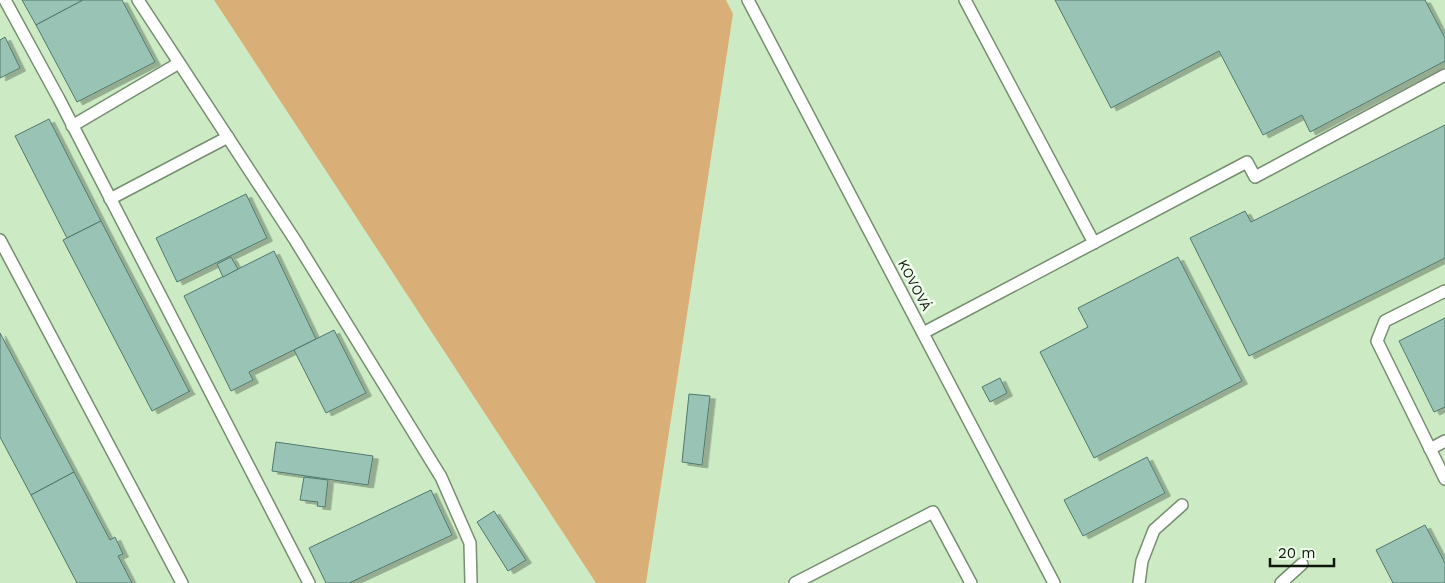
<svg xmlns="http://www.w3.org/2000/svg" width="1445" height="583" font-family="'Work Sans',sans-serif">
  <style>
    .built { fill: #ccebc5 }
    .forest { fill: #d9ae77 }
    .building { fill: #98c3b5; stroke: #50786c; filter: url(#shadow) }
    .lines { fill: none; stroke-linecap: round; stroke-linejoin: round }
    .lane-casing { stroke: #778e71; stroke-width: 14 }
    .lane { stroke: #fff; stroke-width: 11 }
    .labels { text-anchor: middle; stroke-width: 5; stroke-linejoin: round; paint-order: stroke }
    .street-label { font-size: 14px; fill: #0f170d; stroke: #eefeeb }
  </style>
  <defs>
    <filter id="shadow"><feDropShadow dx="5.5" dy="3" stdDeviation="0" flood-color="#0004"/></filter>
  </defs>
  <rect width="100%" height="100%" fill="#daf4d4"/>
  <g class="built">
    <polygon points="0,0 214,0 596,583 0,583"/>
    <polygon points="726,0 1445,0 1445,583 646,583 733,14"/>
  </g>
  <polygon class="forest" points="214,0 726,0 733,14 646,583 596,583"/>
  <g class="building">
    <polygon points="22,0 83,0 36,25"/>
    <polygon points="83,0 122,0 155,62 77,102 36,25"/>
    <polygon points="1055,0 1425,0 1445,38 1445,61 1310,132 1302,115 1263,135 1219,51 1111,108"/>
    <polygon points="5,37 20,68 0,78 0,40"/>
    <polygon points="49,119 101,221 67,238 15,136"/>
    <polygon points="1445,125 1445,258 1249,356 1190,238 1245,211 1251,222"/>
    <polygon points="246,194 267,238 177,282 156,238"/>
    <polygon points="101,221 189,391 190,391 152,411 63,240"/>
    <polygon points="274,251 316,339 249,372 253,380 231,391 184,296"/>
    <polygon points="231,257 238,269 223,277 217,264"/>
    <polygon points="1178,257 1242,381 1094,458 1040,352 1088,327 1078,308"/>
    <polygon points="1445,318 1445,407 1434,412 1399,341"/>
    <polygon points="334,330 366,393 326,413 294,350"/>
    <polygon points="0,333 74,472 31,495 0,437"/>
    <polygon points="1000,378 1007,393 990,402 982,387"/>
    <polygon points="689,394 710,396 702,465 682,462"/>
    <polygon points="276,442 373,456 368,485 272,471"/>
    <polygon points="1147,457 1165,493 1083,536 1064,500"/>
    <polygon points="74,472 110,540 115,537 123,554 118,556 132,583 77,583 31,495"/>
    <polygon points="304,477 328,480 325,507 317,506 318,502 300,500"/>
    <polygon points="431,490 452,535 349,583 326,583 309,548"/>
    <polygon points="494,511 526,560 508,571 477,522"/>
    <polygon points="1425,525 1445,563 1445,583 1393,583 1376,550"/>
  </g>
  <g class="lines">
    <g class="lane-casing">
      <g id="lane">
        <polyline points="5,0 59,99 309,583"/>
        <polyline points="138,0 295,240 441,477 470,543 471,583"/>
        <polyline points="748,0 1054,583"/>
        <polyline points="965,0 1094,243"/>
        <polyline points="72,126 179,63"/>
        <polyline points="110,199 228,137"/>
        <polyline points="0,240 182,583"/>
        <polyline points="1445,291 1385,321 1377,341 1445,479"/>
        <polyline points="923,333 1247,162 1255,177 1445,75"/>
        <polyline points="1430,449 1445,441"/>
        <polyline points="795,583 933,512 971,583"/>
        <polyline points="1139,583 1142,561 1154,530 1182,505"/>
        <polyline points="1281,583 1302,564"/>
      </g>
    </g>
    <use href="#lane" class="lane"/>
  </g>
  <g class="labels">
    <g class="street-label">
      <text transform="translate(915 285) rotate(62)" y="5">KOVOVÁ</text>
    </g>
  </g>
  <path d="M1270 558v8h64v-8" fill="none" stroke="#0f170d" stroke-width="2.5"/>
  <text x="1278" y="558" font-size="15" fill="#0f170d" stroke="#eefeeb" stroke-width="4" paint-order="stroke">20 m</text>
</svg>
